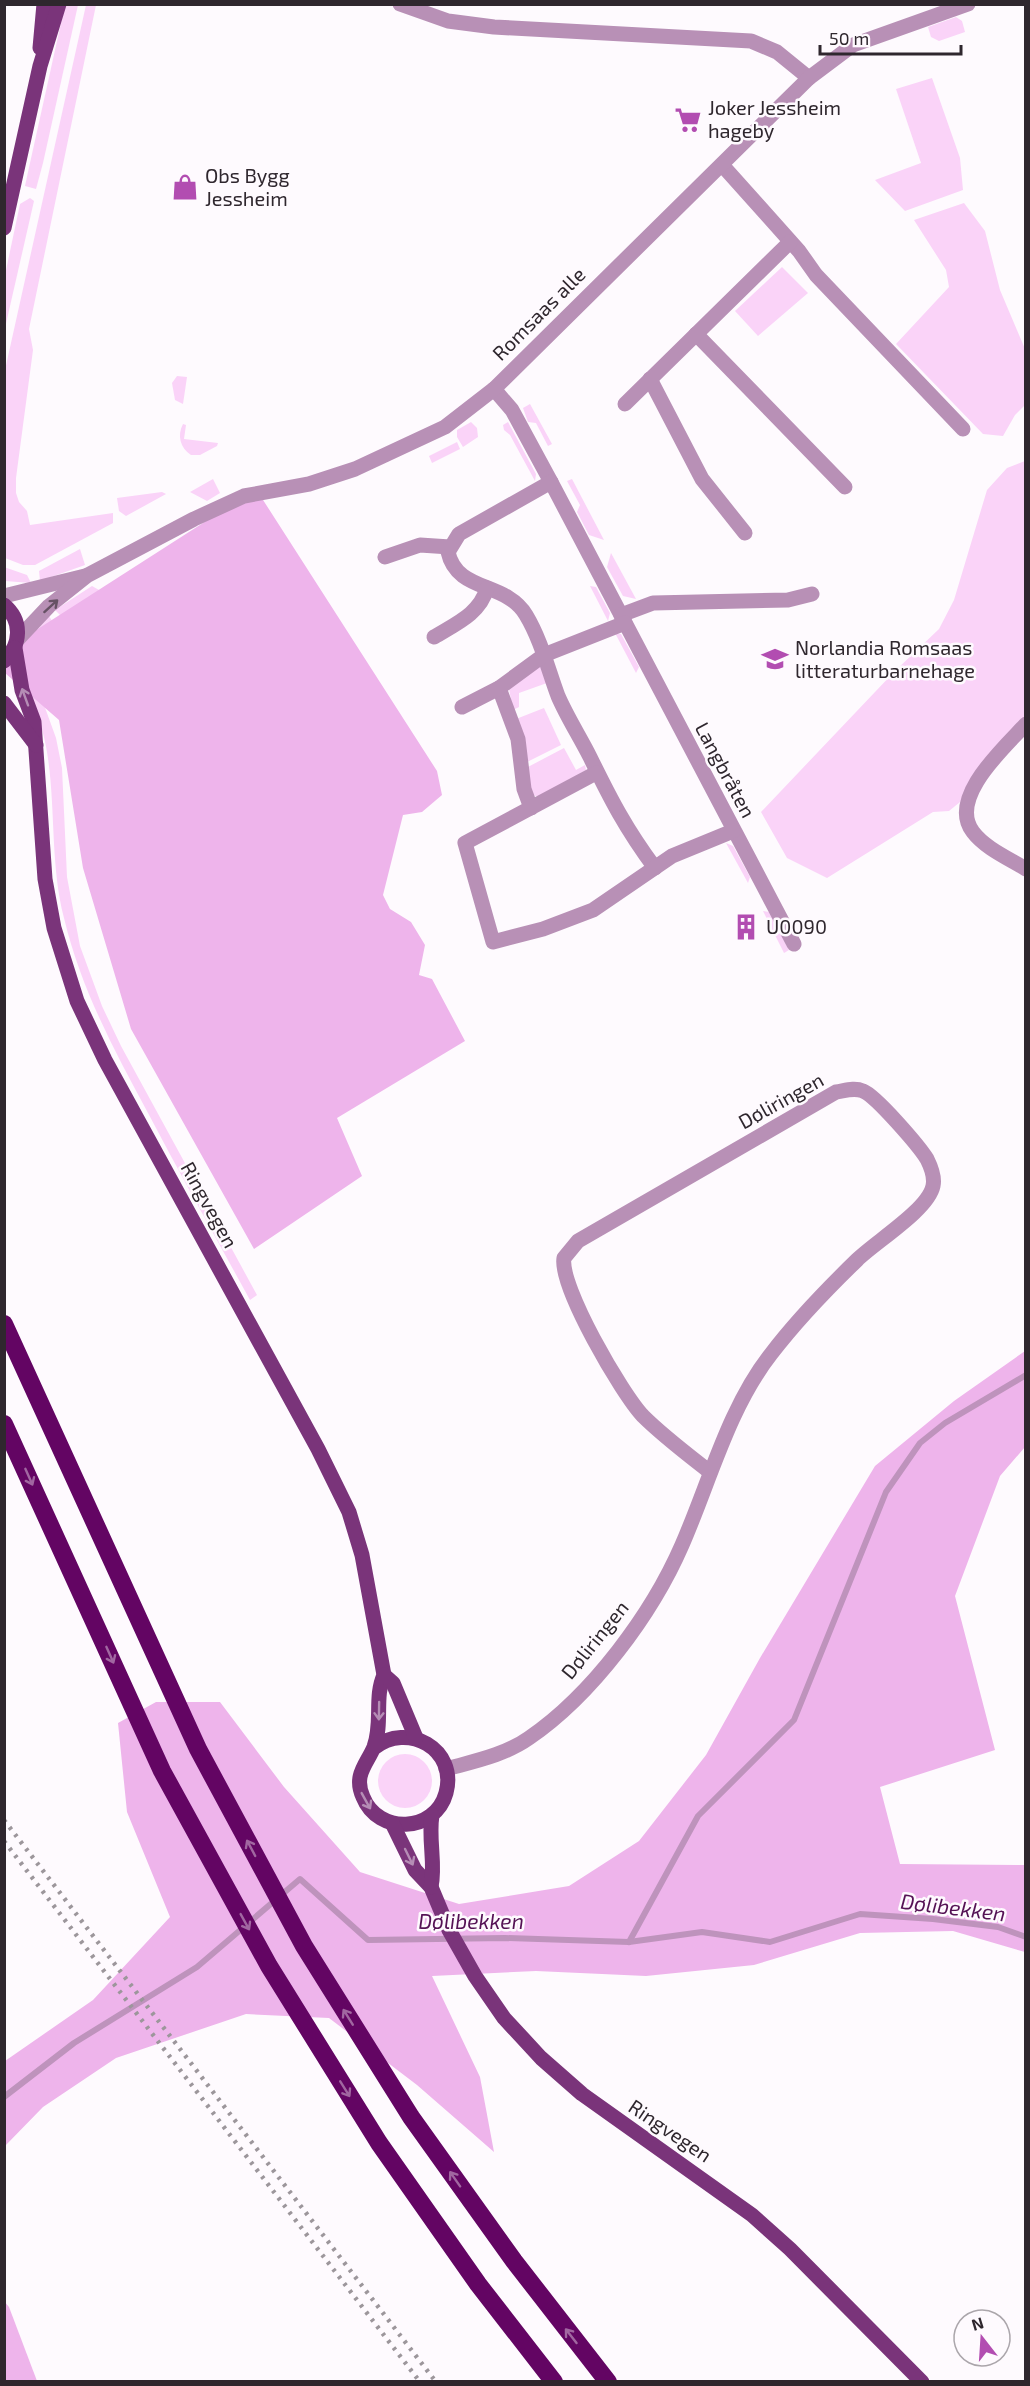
<svg xmlns="http://www.w3.org/2000/svg" width="1030" height="2386" font-family="'Exo 2',sans-serif">
  <style>
    .green { fill: #fad3f8 }
    .forest { fill: #eeb4eb }
    .lines { fill: none; stroke-linecap: round; stroke-linejoin: round }
    .stream { stroke: #be93bc; stroke-width: 6 }
    .minor { stroke: #b890b6; stroke-width: 15 }
    .major { stroke: #7a347a; stroke-width: 15 }
    .highway { stroke: #630563; stroke-width: 18 }
    .rail { stroke: #9c969b; stroke-width: 4.5; stroke-dasharray: 3 6; stroke-linecap: butt }
    .oneway { stroke: #665164 }
    .oneway2 { stroke: #b58db5 }
    .oneway3 { stroke: #a167a1 }
    .labels { text-anchor: middle; stroke-width: 5; stroke-linejoin: round; paint-order: stroke }
    .poi-label { font-size: 20px; fill: #2f272e; stroke: #fefafe; text-anchor: start }
    .street-label { font-size: 20px; fill: #2f272e; stroke: #fefafe }
    .water-label { font-size: 21px; font-style: italic; fill: #551255; stroke: #fefafe }
  </style>
  <rect width="100%" height="100%" fill="#fefafe"/>
  <g class="green">
    <polygon points="65,5 78,5 43,163 36,189 25,186 28,172"/>
    <polygon points="86,5 96,5 29,329 33,350 16,478 16,493 19,502 27,511 30,525 113,513 113,523 35,565 23,565 5,558 5,370"/>
    <polygon points="956,17 962,21 965,32 939,41 931,37 928,27"/>
    <polygon points="932,78 960,158 963,190 905,211 875,180 921,163 896,89"/>
    <polygon points="30,198 34,201 5,328 5,275 20,204"/>
    <polygon points="964,203 985,231 1000,290 1025,349 1025,405 1015,415 1003,436 983,434 896,344 949,287 946,270 914,220"/>
    <polygon points="782,267 808,293 758,336 735,311"/>
    <polygon points="177,376 187,377 183,404 175,400 172,383"/>
    <polygon points="530,404 552,444 548,446 536,423 528,422 523,408"/>
    <polygon points="471,422 477,428 478,437 463,447 457,437 457,430"/>
    <polygon points="508,422 536,474 535,481 510,435 504,430 503,425"/>
    <path d="M183,424L186,425L184,439L218,443L217,446L200,455H191C180,448 177,435 183,424Z"/>
    <polygon points="457,442 460,449 432,463 429,456"/>
    <polygon points="1025,461 1025,717 965,798 949,811 933,812 827,878 787,858 761,812 894,672 939,629 954,600 987,490 1007,468"/>
    <polygon points="213,479 220,493 207,501 190,492"/>
    <polygon points="572,479 604,540 589,535 577,512 580,505 567,481"/>
    <polygon points="162,492 166,494 126,516 119,511 117,498"/>
    <polygon points="80,549 85,565 40,581 39,571"/>
    <polygon points="611,553 636,599 623,596 607,567"/>
    <polygon points="4,567 27,575 31,583 5,581"/>
    <polygon points="92,586 99,590 62,617 55,610"/>
    <polygon points="590,586 596,587 610,613 608,621"/>
    <path d="M49,616L54,624L43,702L56,738L62,768L67,877L80,946L102,1006L121,1046L257,1295L250,1300C216,1238 181,1176 148,1113C114,1050 81,989 64,918C50,864 56,807 47,752C40,702 4,661 49,616Z"/>
    <polygon points="615,633 621,634 639,667 636,673"/>
    <polygon points="540,666 547,683 519,693 519,707 513,710 509,689"/>
    <polygon points="544,708 561,745 525,763 516,719"/>
    <polygon points="564,748 576,770 585,765 586,770 540,797 532,795 526,768"/>
    <polygon points="726,843 733,846 750,877 748,883"/>
    <polygon points="763,911 769,912 789,950 784,953"/>
    <circle cx="405" cy="1781" r="27"/>
  </g>
  <g class="forest">
    <polygon points="256,489 437,771 442,795 422,812 403,815 383,895 390,909 411,922 425,945 419,975 432,979 465,1041 337,1118 362,1176 254,1249 131,1029 83,868 59,720 5,673 5,650"/>
    <polygon points="1025,1351 1025,1447 1000,1476 955,1596 995,1750 880,1787 900,1864 1025,1865 1025,1952 953,1931 860,1933 754,1965 646,1976 536,1971 432,1976 480,2077 494,2152 417,2085 329,2018 246,2014 116,2058 43,2107 5,2146 5,2061 93,2000 170,1917 127,1812 118,1723 156,1702 220,1702 284,1787 360,1872 459,1904 569,1886 639,1841 706,1755 760,1658 875,1466 954,1401"/>
    <polygon points="4,2301 9,2307 37,2381 5,2381"/>
  </g>
  <g class="lines">
    <g class="stream">
      <polyline points="629,1942 698,1816 794,1720 886,1492 920,1443 945,1423 1026,1375"/>
      <polyline points="4,2097 74,2043 197,1967 300,1879 368,1940 505,1938 629,1942 702,1932 770,1942 860,1914 933,1919 998,1927 1026,1937"/>
    </g>
    <g class="minor">
      <polyline points="400,4 448,21 494,27 751,41 777,52 809,78"/>
      <polyline points="723,166 799,251 816,275 963,429"/>
      <polyline points="696,334 845,487"/>
      <polyline points="650,379 702,479 745,533"/>
      <polyline points="494,389 512,410 551,482 794,944"/>
      <polyline points="625,404 790,242"/>
      <path d="M551,482L459,534L448,552C457,593 506,581 526,615C541,640 548,669 558,696C567,717 580,737 590,757C611,800 626,829 655,868"/>
      <polyline points="385,557 420,545 450,547"/>
      <polyline points="4,596 85,576"/>
      <polyline points="621,615 653,603 788,600 812,594"/>
      <path d="M434,637C455,624 480,614 487,588"/>
      <polyline points="17,640 49,606 88,575 194,519 244,496 309,484 355,469 445,427 494,389 809,78 853,45 968,4"/>
      <polyline points="499,688 518,739 524,789 531,808"/>
      <polyline points="462,707 499,688 544,655 625,623"/>
      <path d="M1026,724C1005,747 947,798 973,832C985,848 1008,858 1026,869"/>
      <polyline points="596,773 465,843 493,942 543,929 593,910 672,856 733,831"/>
      <path d="M446,1769C475,1761 505,1755 529,1738C592,1695 652,1614 682,1545C710,1481 728,1409 771,1354C797,1320 826,1290 857,1260C875,1242 928,1210 933,1186C935,1177 931,1167 927,1159C919,1146 876,1096 863,1091C854,1087 844,1091 836,1092L578,1241L564,1258C559,1286 622,1394 643,1416C663,1436 687,1454 710,1472"/>
    </g>
    <g class="major">
      <polyline points="40,48 44,4"/>
      <polyline points="4,228 40,66 59,4"/>
      <path d="M4,605C23,621 21,645 4,661"/>
      <path d="M15,648L22,690L34,722L45,879L54,928L77,1001L105,1060L318,1449L349,1512L362,1555L384,1675C374,1697 383,1723 374,1747C367,1764 353,1775 363,1797C378,1835 435,1833 446,1793C458,1749 407,1721 374,1748"/>
      <polyline points="4,703 36,745"/>
      <polyline points="384,1675 393,1683 416,1738"/>
      <polyline points="392,1823 415,1870 431,1887 449,1930 475,1976 504,2018 541,2058 582,2094 752,2215 790,2249 922,2382"/>
      <path d="M431,1887C436,1864 428,1840 432,1815"/>
    </g>
    <g class="highway">
      <polyline points="4,1324 198,1749 304,1946 411,2117 514,2261 608,2382"/>
      <polyline points="4,1424 162,1771 269,1966 379,2143 478,2284 554,2382"/>
    </g>
    <g class="rail">
      <polyline points="4,1820 436,2382"/>
      <polyline points="4,1841 420,2382"/>
    </g>
  </g>
  <defs><path id="oneway-shaft" d="M-6 0H5M1.5-3L5.5 0L1.5 3" fill="none" stroke-width="1.6" stroke-linecap="round" stroke-linejoin="round" transform="scale(1.5)"/></defs>
  <use class="oneway" href="#oneway-shaft" transform="translate(51 606) rotate(-42)"/>
  <g class="oneway2">
    <use href="#oneway-shaft" transform="translate(25 697) rotate(-110)"/>
    <use href="#oneway-shaft" transform="translate(379 1711) rotate(91)"/>
    <use href="#oneway-shaft" transform="translate(366 1801) rotate(61)"/>
    <use href="#oneway-shaft" transform="translate(409 1857) rotate(64)"/>
  </g>
  <g class="oneway3">
    <use href="#oneway-shaft" transform="translate(29 1477) rotate(66)"/>
    <use href="#oneway-shaft" transform="translate(110 1655) rotate(66)"/>
    <use href="#oneway-shaft" transform="translate(251 1848) rotate(-118)"/>
    <use href="#oneway-shaft" transform="translate(245 1922) rotate(61)"/>
    <use href="#oneway-shaft" transform="translate(348 2017) rotate(-122)"/>
    <use href="#oneway-shaft" transform="translate(345 2089) rotate(58)"/>
    <use href="#oneway-shaft" transform="translate(455 2179) rotate(-125)"/>
    <use href="#oneway-shaft" transform="translate(571 2336) rotate(-128)"/>
  </g>
  <defs>
    <g id="supermarket-bare" transform="scale(2.07)"><path d="M-6-5.5h2.5l.6 2H6L4.5 2H-2.5L-4.4-4H-6ZM-1.5 3.2a1.3 1.3 0 1 0 .1 0ZM3 3.2a1.3 1.3 0 1 0 .1 0Z" fill="#b24db1" stroke="#fefafe" stroke-width="2.5" paint-order="stroke"/></g>
    <g id="shop-bare" transform="scale(2.07)"><path d="M-5-2.5h2.3a2.7 3.5 0 0 1 5.4 0H5L5.5 6h-11ZM-1.5-2.5h3a1.5 2.3 0 0 0-3 0Z" fill="#b24db1" stroke="#fefafe" stroke-width="2.5" paint-order="stroke"/></g>
    <g id="school-bare" transform="scale(2.07)"><path d="M0-5L7-2L0 1L-7-2ZM-4 1L0 2.5L4 1V4Q0 6-4 4Z" fill="#b24db1" stroke="#fefafe" stroke-width="2.5" paint-order="stroke"/></g>
    <g id="building-bare" transform="scale(2.07)"><path d="M-4-6H4V6H1V3H-1V6H-4ZM-2.5-4.3h1.7v1.8h-1.7ZM.8-4.3h1.7v1.8H.8ZM-2.5-1h1.7V.8h-1.7ZM.8-1h1.7V.8H.8Z" fill="#b24db1" stroke="#fefafe" stroke-width="2.5" paint-order="stroke"/></g>
  </defs>
  <g fill-rule="evenodd">
    <use href="#supermarket-bare" x="688" y="120"/>
    <use href="#shop-bare" x="185" y="187"/>
    <use href="#school-bare" x="775" y="659"/>
    <use href="#building-bare" x="746" y="927"/>
  </g>
  <g class="labels">
    <g class="poi-label">
      <text x="708" y="115">Joker Jessheim<tspan x="708" dy="23">hageby</tspan></text>
      <text x="205" y="183">Obs Bygg<tspan x="205" dy="23">Jessheim</tspan></text>
      <text x="795" y="655">Norlandia Romsaas<tspan x="795" dy="23">litteraturbarnehage</tspan></text>
      <text x="766" y="934">U0090</text>
    </g>
    <g class="street-label">
      <text transform="translate(539 314) rotate(-45)" y="7">Romsaas alle</text>
      <text transform="translate(725 770) rotate(62)" y="7">Langbråten</text>
      <text transform="translate(781 1101) rotate(-29)" y="7">Døliringen</text>
      <text transform="translate(209 1205) rotate(61)" y="7">Ringvegen</text>
      <text transform="translate(595 1640) rotate(-51)" y="7">Døliringen</text>
      <text transform="translate(670 2131) rotate(34)" y="7">Ringvegen</text>
    </g>
    <g class="water-label">
      <text transform="translate(953 1908) rotate(7)" y="7">Dølibekken</text>
      <text x="471" y="1929">Dølibekken</text>
    </g>
  </g>
  <rect width="1030" height="2386" fill="none" stroke="#2f272e" stroke-width="12"/>
  <g transform="translate(982 2338) rotate(343)"><circle r="28" fill="#fefafe" stroke="#aba6ab" stroke-width="1.5"/>
  <path d="M0-4.5L10 22L0 15L-10 22Z" fill="#b24db1"/>
  <text y="-9" font-size="16" font-weight="bold" text-anchor="middle" fill="#2f272e">N</text>
  </g>
  <path d="M820 45v9h141v-9" fill="none" stroke="#2f272e" stroke-width="3"/>
  <text x="829" y="45" font-size="18" fill="#2f272e" stroke="#fefafe" stroke-width="4.5" paint-order="stroke">50 m</text>
</svg>
